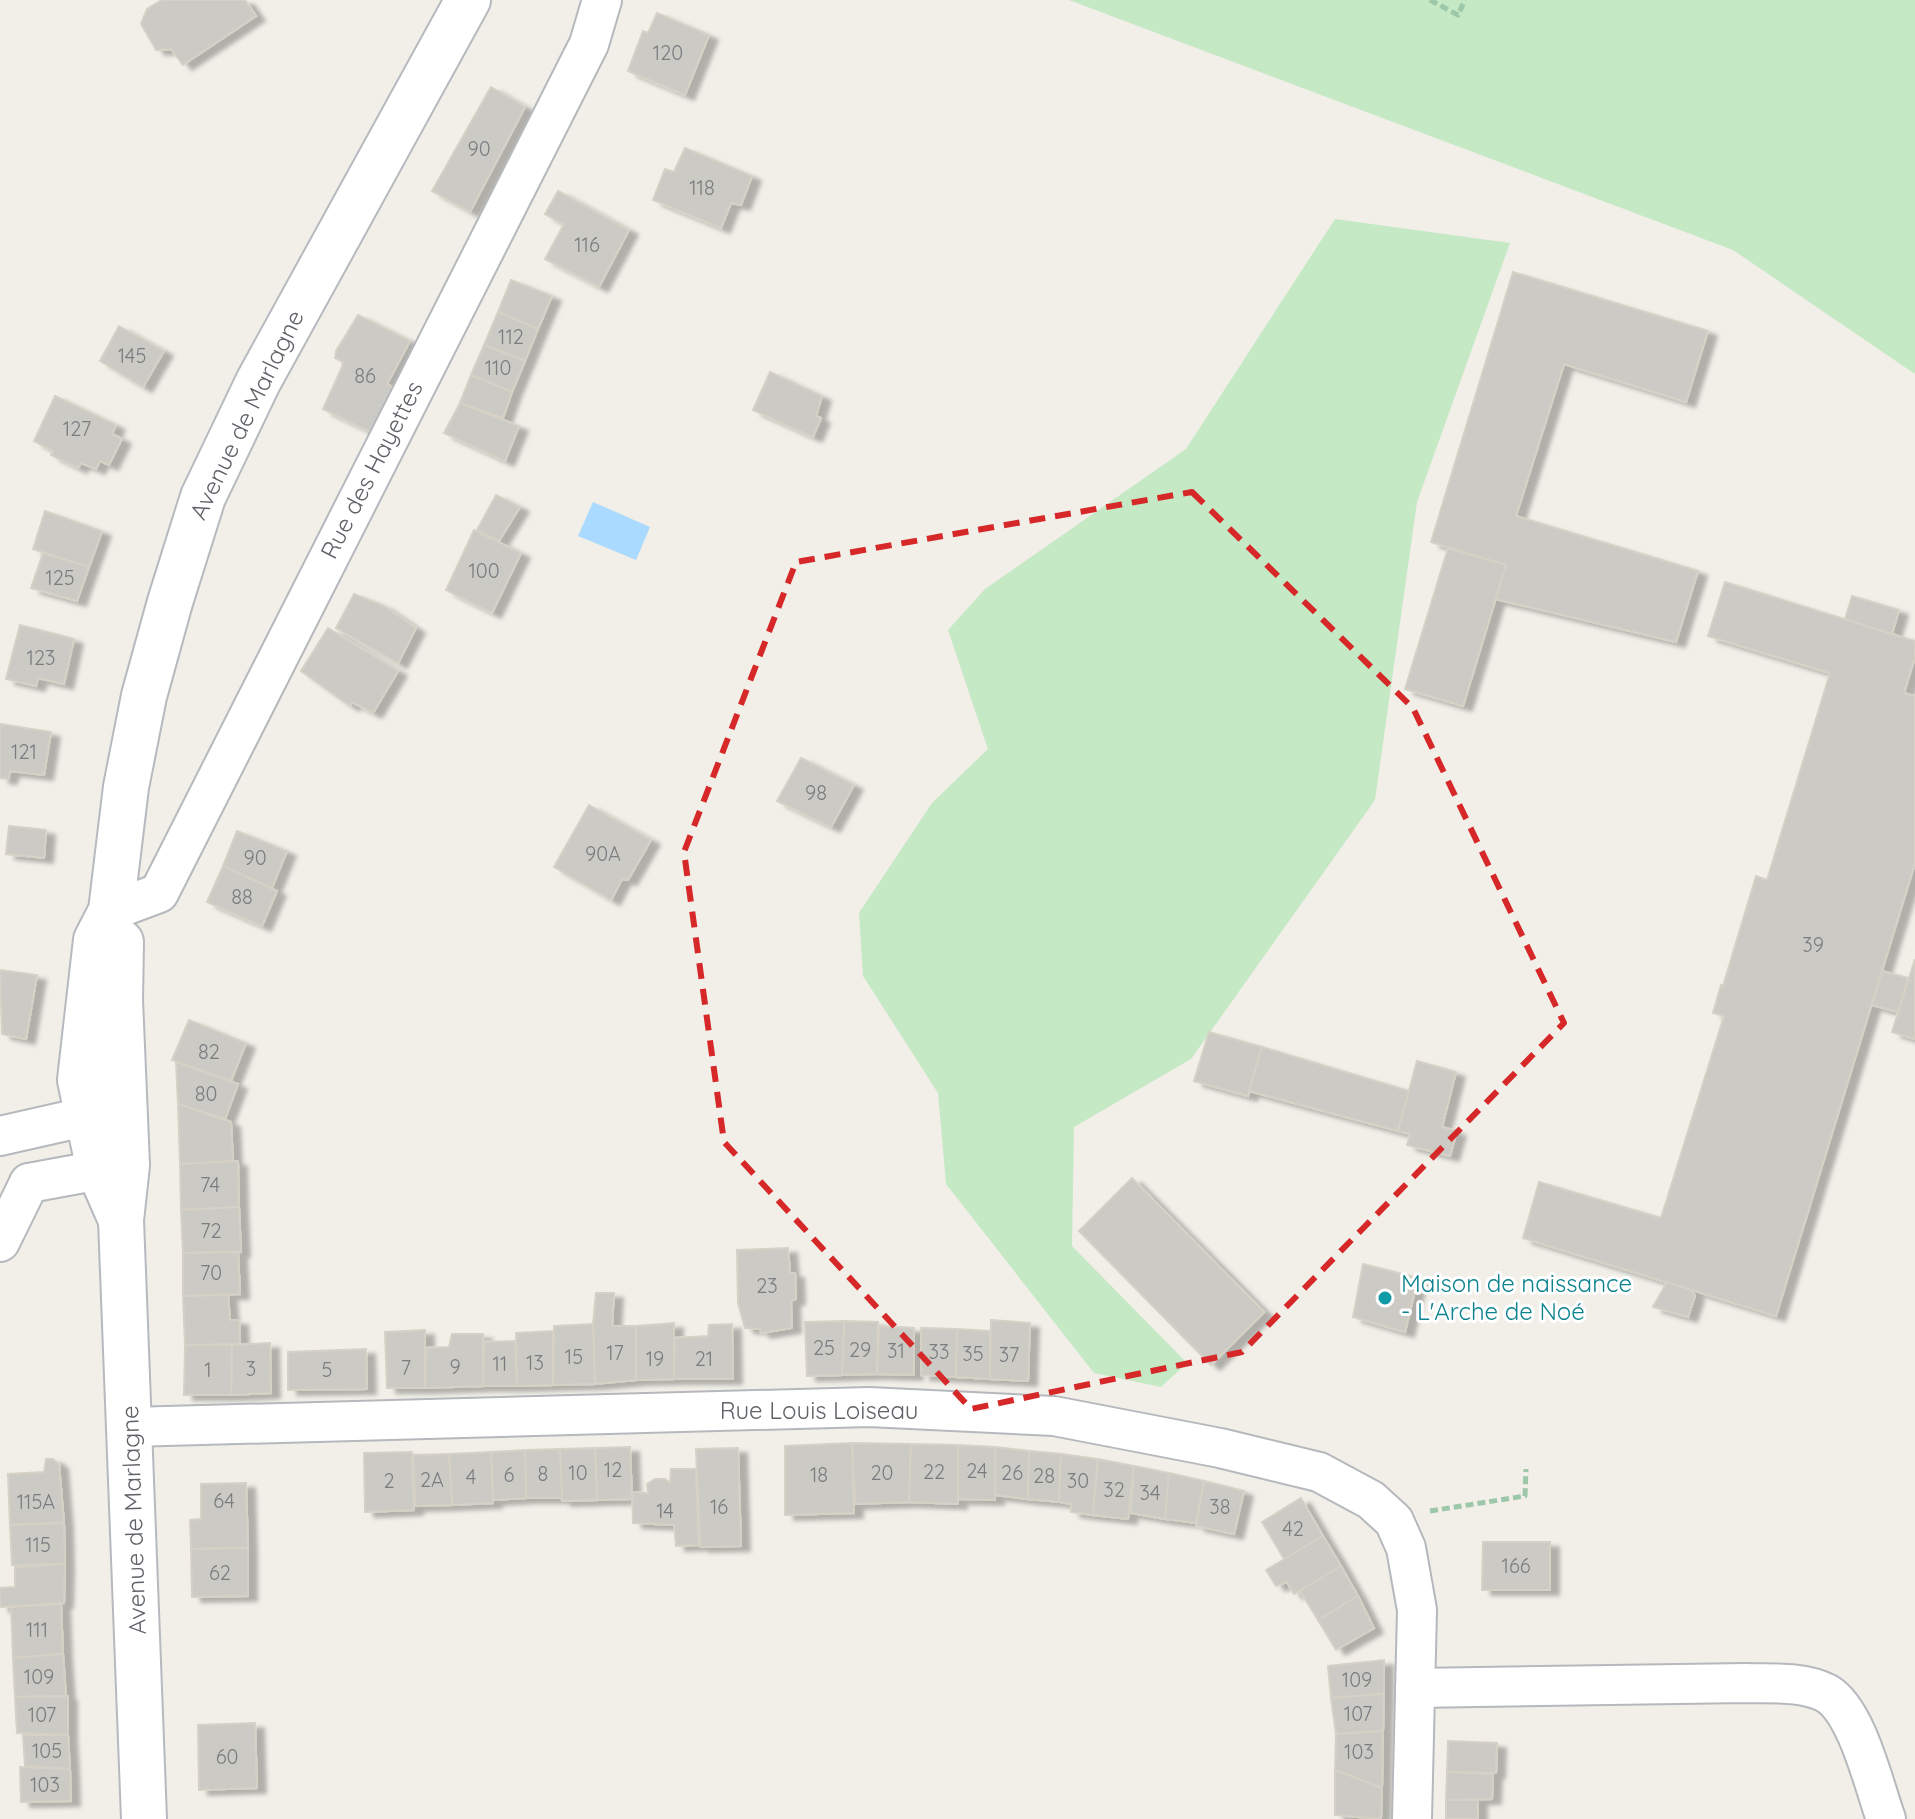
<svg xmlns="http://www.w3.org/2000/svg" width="1915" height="1819" font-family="Quicksand,sans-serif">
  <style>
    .green { fill: #c5e8c5 }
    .water { fill: #aadaff }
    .building { fill: #cccac5; stroke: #d6d1c6; stroke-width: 2; filter: url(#shadow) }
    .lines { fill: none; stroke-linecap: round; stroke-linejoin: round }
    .minor-casing { stroke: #b5b8bc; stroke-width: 42 }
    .secondary-casing { stroke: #b6babf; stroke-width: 48 }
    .path { stroke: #9cc7a9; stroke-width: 5; stroke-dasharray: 8 4; stroke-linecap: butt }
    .minor { stroke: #fff; stroke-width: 38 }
    .secondary { stroke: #fff; stroke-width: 44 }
    .marked { fill: none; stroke: #d62828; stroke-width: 6; stroke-dasharray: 16 10; stroke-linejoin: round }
    .culture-dot { fill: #0f9aa8; stroke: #fff; stroke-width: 3 }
    .labels { text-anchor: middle; stroke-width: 6; stroke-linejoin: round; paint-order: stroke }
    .number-label { font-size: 20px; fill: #7a7d7f }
    .street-label { font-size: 24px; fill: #5f6368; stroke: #fff }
    .culture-label { font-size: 24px; fill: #0d838f; stroke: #fff; text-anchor: start }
  </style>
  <defs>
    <filter id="shadow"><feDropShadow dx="9" dy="5" stdDeviation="2" flood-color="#0004"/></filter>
  </defs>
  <rect width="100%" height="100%" fill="#f1efe8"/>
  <g class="green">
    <polygon points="1069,0 1915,0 1915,374 1733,250"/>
    <polygon points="1335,219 1510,243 1417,502 1375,800 1191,1059 1074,1127 1072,1246 1187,1363 1161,1387 1094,1373 946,1184 938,1093 863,976 859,913 932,803 988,749 948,630 985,589 1186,449"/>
  </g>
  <polygon class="water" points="593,502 650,527 636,560 578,536"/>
  <g class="building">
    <polygon points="162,0 245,0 256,16 183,65 171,49 156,50 141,24 147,9"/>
    <polygon points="657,13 709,35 685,95 628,71 643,31 648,33"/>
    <polygon points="491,87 525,107 470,212 432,191"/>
    <polygon points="685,148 752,176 741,205 731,203 721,228 653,200 665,169 674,172"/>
    <polygon points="558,191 629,230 599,287 545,259 564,224 545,214"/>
    <polygon points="1513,272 1708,331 1686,402 1564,364 1516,516 1698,571 1676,642 1495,599 1506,565 1431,542"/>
    <polygon points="511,280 552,296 538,329 498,312"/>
    <polygon points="498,312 538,329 525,361 484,345"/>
    <polygon points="358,315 410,341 387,384 396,389 373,433 323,409 342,367 343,362 335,358 336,351"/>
    <polygon points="119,326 164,351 143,387 100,361"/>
    <polygon points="484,345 525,361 512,392 471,375"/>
    <polygon points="770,372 822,396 816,416 821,418 813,437 753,410"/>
    <polygon points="471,375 512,392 503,418 460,403"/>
    <polygon points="55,396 116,425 112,434 122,439 109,465 100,461 96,469 81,463 78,468 51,455 53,451 34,441"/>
    <polygon points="460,403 519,426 505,461 444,433"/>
    <polygon points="496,495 520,507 499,541 477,530"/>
    <polygon points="45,511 102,531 89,567 33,549"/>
    <polygon points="474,530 521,553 492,613 446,590"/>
    <polygon points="1448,548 1506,565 1463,706 1405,689"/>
    <polygon points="43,553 89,567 77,601 31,588"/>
    <polygon points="1725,582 1915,641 1915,657 1904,693 1915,696 1915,863 1776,1316 1523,1238 1539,1182 1661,1218 1724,1016 1713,1013 1721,985 1723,986 1756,876 1767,880 1830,673 1708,636"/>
    <polygon points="354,594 384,606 416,628 398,663 336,628"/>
    <polygon points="1852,596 1899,610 1892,634 1845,619"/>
    <polygon points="20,625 74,639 64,684 38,678 36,686 6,679"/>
    <polygon points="328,628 398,671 373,713 352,702 350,706 301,671"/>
    <polygon points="0,724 51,732 44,775 10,771 8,779 0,778"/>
    <polygon points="801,758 854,785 831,827 777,801"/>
    <polygon points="589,805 651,840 628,880 622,879 611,900 554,867"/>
    <polygon points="9,826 46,830 44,858 6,854"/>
    <polygon points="237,831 287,851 272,888 223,866"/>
    <polygon points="223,866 277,891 262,926 207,902"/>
    <polygon points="1915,959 1915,1039 1892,1032"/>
    <polygon points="0,970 37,975 26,1039 2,1034"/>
    <polygon points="1882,971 1908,978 1898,1012 1872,1005"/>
    <polygon points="189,1020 246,1043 231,1081 172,1060"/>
    <polygon points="1209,1032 1262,1047 1248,1096 1194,1081"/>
    <polygon points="1262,1047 1409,1091 1398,1131 1249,1091"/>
    <polygon points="1417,1061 1456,1072 1442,1127 1457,1131 1450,1156 1407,1145 1410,1134 1398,1131"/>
    <polygon points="176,1062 238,1084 225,1119 178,1104"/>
    <polygon points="178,1104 231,1122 233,1161 180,1164"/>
    <polygon points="238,1161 239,1207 181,1210 180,1164"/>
    <polygon points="1132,1178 1264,1312 1211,1365 1079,1231"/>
    <polygon points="239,1207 241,1252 183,1253 181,1210"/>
    <polygon points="788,1248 790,1273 795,1273 796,1299 791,1301 792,1328 761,1333 760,1329 745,1328 738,1303 737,1250"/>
    <polygon points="238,1252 240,1294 183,1296 183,1253"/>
    <polygon points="1363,1264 1418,1278 1405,1332 1353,1317"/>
    <polygon points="1667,1282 1691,1290 1695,1296 1688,1317 1653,1307"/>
    <polygon points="596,1293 614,1293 612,1326 636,1326 636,1380 595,1384 593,1324"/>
    <polygon points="228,1295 230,1320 239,1320 240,1344 185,1345 183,1296"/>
    <polygon points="991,1320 1030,1323 1028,1381 990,1379"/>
    <polygon points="844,1321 878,1322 877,1374 842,1375"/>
    <polygon points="844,1321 842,1375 807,1376 805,1322"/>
    <polygon points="674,1323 674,1379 636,1380 636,1326"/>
    <polygon points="593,1324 595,1384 553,1385 554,1326"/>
    <polygon points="732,1324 733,1379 674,1379 675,1338 708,1336 709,1325"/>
    <polygon points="879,1326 914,1328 914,1375 877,1374"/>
    <polygon points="921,1328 957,1329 956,1377 921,1375"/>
    <polygon points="957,1329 990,1331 990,1379 956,1377"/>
    <polygon points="425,1330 425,1388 387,1388 385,1332"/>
    <polygon points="553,1331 553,1385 517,1386 516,1333"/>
    <polygon points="452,1334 483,1334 483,1386 425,1388 426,1348 449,1347"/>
    <polygon points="515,1341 517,1386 483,1386 484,1342"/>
    <polygon points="270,1343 271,1393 231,1395 232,1345"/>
    <polygon points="185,1345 232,1345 231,1395 184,1395"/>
    <polygon points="366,1349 367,1389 288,1390 288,1352"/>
    <polygon points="852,1443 911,1444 909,1502 855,1504"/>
    <polygon points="852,1443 854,1513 785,1515 785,1446"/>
    <polygon points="911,1444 958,1445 958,1504 909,1502"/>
    <polygon points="958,1445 995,1447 995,1500 958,1499"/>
    <polygon points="630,1447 632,1499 597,1500 595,1448"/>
    <polygon points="995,1447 1029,1451 1028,1499 995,1495"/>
    <polygon points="595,1448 597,1500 562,1501 560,1449"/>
    <polygon points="738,1448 741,1546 700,1547 696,1449"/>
    <polygon points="560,1449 562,1498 526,1498 525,1450"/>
    <polygon points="525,1450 526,1498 493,1500 491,1452"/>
    <polygon points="1029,1451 1061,1454 1059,1502 1028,1499"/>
    <polygon points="412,1452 414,1510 365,1512 364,1453"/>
    <polygon points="491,1452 493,1503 452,1505 449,1454"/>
    <polygon points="449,1454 452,1505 415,1506 413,1455"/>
    <polygon points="1061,1454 1098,1459 1093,1515 1071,1512 1071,1504 1059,1502"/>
    <polygon points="46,1459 53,1459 59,1464 64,1523 10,1525 8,1474 44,1472"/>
    <polygon points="1098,1459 1134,1466 1128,1519 1093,1515"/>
    <polygon points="1134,1466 1169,1473 1165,1519 1131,1513"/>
    <polygon points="671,1469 696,1469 699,1545 676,1546 674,1525 633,1523 632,1492 648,1493 647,1484 655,1479 665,1479 670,1483"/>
    <polygon points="1169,1473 1204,1481 1196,1523 1165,1519"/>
    <polygon points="1204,1481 1244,1491 1234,1534 1196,1526"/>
    <polygon points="246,1483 248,1548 191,1549 190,1520 201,1519 201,1484"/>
    <polygon points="1301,1498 1323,1536 1284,1559 1262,1522"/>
    <polygon points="64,1523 65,1564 12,1565 10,1525"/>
    <polygon points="1323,1536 1341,1566 1294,1594 1287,1582 1276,1586 1266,1570"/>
    <polygon points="1483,1542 1550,1542 1550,1590 1482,1590"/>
    <polygon points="248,1548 248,1596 192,1597 191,1549"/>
    <polygon points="65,1564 64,1603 0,1607 0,1588 15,1587 15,1567"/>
    <polygon points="1341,1566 1358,1596 1318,1620 1300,1591"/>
    <polygon points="1358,1596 1374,1628 1336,1650 1318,1620"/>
    <polygon points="61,1604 63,1654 13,1658 11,1607"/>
    <polygon points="63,1654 66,1696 15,1697 13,1658"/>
    <polygon points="1384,1660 1384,1694 1331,1698 1328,1666"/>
    <polygon points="1384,1694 1383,1731 1336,1734 1331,1698"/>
    <polygon points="68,1696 68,1735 17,1733 15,1697"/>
    <polygon points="255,1723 257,1788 199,1790 198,1725"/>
    <polygon points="1383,1731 1382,1788 1335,1770 1336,1734"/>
    <polygon points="23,1735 68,1735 70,1769 25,1766"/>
    <polygon points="1448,1741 1497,1743 1496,1773 1447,1772"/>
    <polygon points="20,1767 70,1769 71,1801 21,1802"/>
    <polygon points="1335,1770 1382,1788 1381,1819 1335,1815"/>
    <polygon points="1447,1772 1493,1774 1492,1799 1446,1800"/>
    <rect x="1446" y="1800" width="32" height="19"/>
  </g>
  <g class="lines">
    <g class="minor-casing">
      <g id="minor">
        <polyline points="111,911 159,893 589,44 602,0"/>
        <polyline points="0,1136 106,1112 127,1165 29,1183"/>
        <polyline points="0,1242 29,1183"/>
        <polyline points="130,1427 869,1407 1054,1416 1220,1448 1319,1472 1371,1500 1394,1521 1406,1548 1417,1610 1412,1819"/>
        <path d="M1415,1688L1746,1683C1772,1684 1802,1681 1826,1693C1857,1710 1874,1786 1886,1819"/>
      </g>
    </g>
    <g class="secondary-casing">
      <g id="secondary">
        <polyline points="121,942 120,1000 127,1165 121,1220 144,1819"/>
        <polyline points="121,1220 99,1170 80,1080 96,940 111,911 126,787 144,696 170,602 203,497 258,382 468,0"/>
      </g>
    </g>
    <g class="path">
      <polyline points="1430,0 1458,15 1465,0"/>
      <polyline points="1430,1511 1525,1496 1526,1469"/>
    </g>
    <use href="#minor" class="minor"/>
    <use href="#secondary" class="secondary"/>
  </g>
  <path class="marked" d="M1192,492L1413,708L1564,1023L1242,1352L971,1409L724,1142L684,852L796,562Z"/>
  <circle class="culture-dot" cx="1385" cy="1298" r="8"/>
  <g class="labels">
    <g class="number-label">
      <text x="668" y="60">120</text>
      <text x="479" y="156">90</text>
      <text x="702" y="195">118</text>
      <text x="587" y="252">116</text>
      <text x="511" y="344">112</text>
      <text x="132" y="363">145</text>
      <text x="498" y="375">110</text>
      <text x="365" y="383">86</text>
      <text x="77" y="436">127</text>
      <text x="484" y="578">100</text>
      <text x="60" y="585">125</text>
      <text x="41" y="665">123</text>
      <text x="24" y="759">121</text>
      <text x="816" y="800">98</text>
      <text x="603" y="861">90A</text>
      <text x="255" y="865">90</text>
      <text x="242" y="904">88</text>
      <text x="1813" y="952">39</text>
      <text x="209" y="1059">82</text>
      <text x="206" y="1101">80</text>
      <text x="210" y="1192">74</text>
      <text x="211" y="1238">72</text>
      <text x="211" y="1280">70</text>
      <text x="767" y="1293">23</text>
      <text x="824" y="1355">25</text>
      <text x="860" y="1357">29</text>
      <text x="896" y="1358">31</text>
      <text x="939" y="1359">33</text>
      <text x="615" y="1360">17</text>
      <text x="973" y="1361">35</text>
      <text x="1009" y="1362">37</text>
      <text x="574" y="1364">15</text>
      <text x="655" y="1366">19</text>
      <text x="704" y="1366">21</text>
      <text x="535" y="1370">13</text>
      <text x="500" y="1371">11</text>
      <text x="455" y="1374">9</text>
      <text x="406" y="1375">7</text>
      <text x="251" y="1376">3</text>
      <text x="208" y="1377">1</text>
      <text x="327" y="1377">5</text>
      <text x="613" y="1477">12</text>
      <text x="977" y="1478">24</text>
      <text x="934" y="1479">22</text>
      <text x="578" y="1480">10</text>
      <text x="882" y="1480">20</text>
      <text x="1012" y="1480">26</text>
      <text x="543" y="1481">8</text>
      <text x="509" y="1482">6</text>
      <text x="819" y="1482">18</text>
      <text x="1044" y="1483">28</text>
      <text x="471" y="1484">4</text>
      <text x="432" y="1487">2A</text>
      <text x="389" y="1488">2</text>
      <text x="1078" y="1488">30</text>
      <text x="1114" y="1497">32</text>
      <text x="1150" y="1500">34</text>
      <text x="224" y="1508">64</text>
      <text x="36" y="1509">115A</text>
      <text x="719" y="1514">16</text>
      <text x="1220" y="1514">38</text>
      <text x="665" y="1518">14</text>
      <text x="1293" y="1536">42</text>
      <text x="38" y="1552">115</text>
      <text x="1516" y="1573">166</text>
      <text x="220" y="1580">62</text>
      <text x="37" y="1637">111</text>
      <text x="39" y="1684">109</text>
      <text x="1357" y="1687">109</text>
      <text x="1358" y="1721">107</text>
      <text x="42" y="1722">107</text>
      <text x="47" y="1758">105</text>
      <text x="1359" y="1759">103</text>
      <text x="227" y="1764">60</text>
      <text x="45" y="1792">103</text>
    </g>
    <g class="street-label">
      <text transform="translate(247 415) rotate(-64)" y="8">Avenue de Marlagne</text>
      <text transform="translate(372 470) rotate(-63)" y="8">Rue des Hayettes</text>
      <text x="819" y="1419">Rue Louis Loiseau</text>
      <text transform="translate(134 1520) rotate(-92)" y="8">Avenue de Marlagne</text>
    </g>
    <g class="culture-label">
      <text x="1401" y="1292">Maison de naissance<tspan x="1401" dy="28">- L'Arche de Noé</tspan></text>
    </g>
  </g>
</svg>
